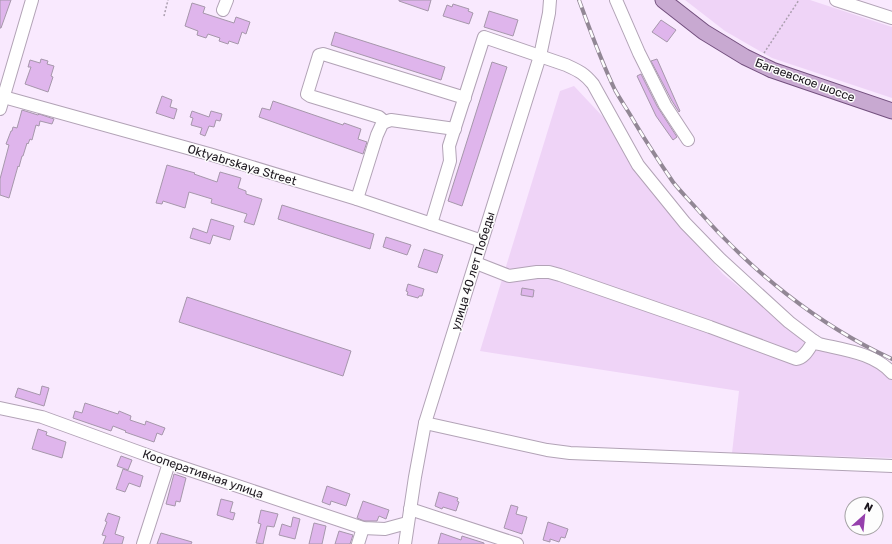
<svg xmlns="http://www.w3.org/2000/svg" width="892" height="544" font-family="Rubik,sans-serif">
  <style>
    .green { fill: #efd4f7 }
    .building { fill: #dfb5ec; stroke: #a697ab }
    .lines { fill: none; stroke-linecap: round; stroke-linejoin: round }
    .minor-casing { stroke: #b2a3b6; stroke-width: 14 }
    .major-casing { stroke: #73507e; stroke-width: 17 }
    .path { stroke: #ab9faf; stroke-width: 1.5; stroke-dasharray: 2 2; stroke-linecap: butt }
    .minor { stroke: #fff; stroke-width: 12 }
    .major { stroke: #c8a9d1; stroke-width: 15 }
    .rail-casing { stroke: #928795; stroke-width: 4 }
    .rail { stroke: #fdfdfd; stroke-width: 2.5; stroke-dasharray: 8; stroke-linecap: butt }
    .labels { text-anchor: middle; stroke-width: 3; stroke-linejoin: round; paint-order: stroke }
    .street-label { font-size: 12px; fill: #1b161d; stroke: #fdfdfd }
  </style>
  <rect width="100%" height="100%" fill="#f9e9fe"/>
  <g class="green">
    <polygon points="685,0 810,0 892,27 892,98 772,58 725,31"/>
    <polygon points="574,86 605,119 656,197 723,274 810,345 892,372 892,458 732,453 739,391 480,351 560,91"/>
  </g>
  <g class="building">
    <polygon points="0,0 11,0 1,28 0,28"/>
    <polygon points="399,0 431,0 428,11 399,1"/>
    <polygon points="192,3 205,7 203,13 234,23 236,17 250,22 246,34 242,32 238,44 229,41 228,44 219,41 220,38 208,34 206,38 197,35 198,31 185,26"/>
    <polygon points="453,4 469,9 468,11 473,13 469,24 443,16 447,5 452,7"/>
    <polygon points="489,11 518,20 513,36 484,27"/>
    <polygon points="661,20 676,30 667,42 652,32"/>
    <polygon points="335,32 445,67 441,80 331,45"/>
    <polygon points="41,59 48,61 47,64 54,66 51,76 53,77 48,92 25,84 31,67 28,67 30,60 40,63"/>
    <polygon points="657,59 680,111 679,112 672,101 651,61"/>
    <polygon points="492,62 507,67 462,206 448,201"/>
    <polygon points="641,74 657,106 677,137 673,140 656,116 637,76"/>
    <polygon points="162,96 172,100 170,107 177,109 174,119 156,113"/>
    <polygon points="273,101 343,125 344,123 361,129 358,139 367,142 363,154 259,117 262,108 270,110"/>
    <polygon points="22,110 38,115 39,114 54,119 52,124 40,121 39,126 36,125 32,140 30,139 28,144 27,143 23,156 22,156 19,167 18,166 9,198 0,195 0,179 9,145 6,144 11,131 12,131 13,127 17,128"/>
    <polygon points="192,111 209,117 211,111 222,114 220,121 216,120 214,127 209,126 205,136 200,134 202,128 191,125 193,118 190,117"/>
    <polygon points="167,165 195,173 194,174 217,182 220,172 241,178 238,188 246,191 246,194 262,199 254,225 244,222 247,214 211,203 212,199 189,192 185,208 163,201 162,204 156,203"/>
    <polygon points="282,205 374,234 370,249 278,219"/>
    <polygon points="211,219 234,226 230,240 213,235 210,244 190,238 193,228 207,233"/>
    <polygon points="386,237 411,245 407,255 383,247"/>
    <polygon points="424,249 443,255 437,273 418,267"/>
    <polygon points="408,284 424,289 422,296 419,296 418,298 407,295 408,292 406,291"/>
    <polygon points="522,288 534,290 533,297 521,295"/>
    <polygon points="187,297 351,351 343,376 179,322"/>
    <polygon points="42,386 49,388 44,406 15,397 18,388 40,395"/>
    <polygon points="85,403 118,414 119,411 131,416 130,420 145,425 146,421 165,428 162,435 157,433 154,442 125,432 126,431 113,426 111,431 73,418 75,411 82,413"/>
    <polygon points="38,429 47,432 46,435 66,442 62,458 32,449"/>
    <polygon points="121,456 132,460 128,470 117,466"/>
    <polygon points="123,469 143,476 140,487 129,483 125,492 116,489"/>
    <polygon points="174,474 186,478 180,502 176,501 175,506 166,504"/>
    <polygon points="327,486 350,494 346,506 331,501 330,505 322,502"/>
    <polygon points="439,492 458,498 457,501 459,502 456,511 443,507 442,509 435,506"/>
    <polygon points="221,499 233,502 230,512 235,513 233,520 217,515"/>
    <polygon points="363,501 389,510 386,519 379,516 377,521 364,521 357,518"/>
    <polygon points="511,505 518,507 516,514 527,517 522,534 504,528"/>
    <polygon points="261,510 278,514 274,527 267,526 263,544 256,543 261,524 258,523"/>
    <polygon points="108,513 120,517 115,534 124,537 122,544 103,544 106,536 102,535 107,522 105,521"/>
    <polygon points="293,517 300,519 295,539 279,535 282,524 291,527"/>
    <polygon points="548,522 568,529 565,538 561,537 559,542 550,539 550,542 543,540"/>
    <polygon points="314,523 326,526 322,544 309,544"/>
    <polygon points="339,531 353,535 350,544 335,544"/>
    <polygon points="161,533 192,542 191,544 157,544"/>
    <polygon points="441,533 461,540 462,536 484,543 484,544 438,544"/>
  </g>
  <g class="lines">
    <g class="minor-casing">
      <g id="minor">
        <polyline points="616,0 639,53 665,105 688,140"/>
        <polyline points="836,0 892,18"/>
        <polyline points="223,10 227,0"/>
        <polyline points="0,96 209,154 357,199 482,241"/>
        <polyline points="0,109 32,0"/>
        <polyline points="385,122 379,117 310,96 307,94 319,55 323,54 465,98"/>
        <polyline points="357,199 377,135 382,124 385,122 391,120 455,129"/>
        <path d="M431,224L450,161L449,146L484,37L566,65C579,71 584,73 593,84L638,165L685,223L719,258L789,322L814,341L819,344C844,350 874,353 892,373"/>
        <path d="M476,263L509,276L537,272H549L560,275L710,327L796,359C805,358 809,348 814,341"/>
        <polyline points="0,408 42,417 169,463 363,528 385,529 407,523"/>
        <polyline points="425,423 547,450 570,453 892,466"/>
        <polyline points="410,509 517,544"/>
        <polyline points="143,544 169,463"/>
        <polyline points="358,544 363,528"/>
        <polyline points="405,544 415,477 425,423 540,56 549,13 550,0"/>
      </g>
    </g>
    <g class="major-casing">
      <polyline id="major" points="663,0 704,32 745,57 772,70 892,111"/>
    </g>
    <g class="path">
      <polyline points="164,16 168,0"/>
      <polyline points="764,53 799,0"/>
    </g>
    <use href="#minor" class="minor"/>
    <use href="#major" class="major"/>
    <g class="rail-casing">
      <path id="rail" d="M579,0C590,30 601,61 615,90C621,101 629,112 635,123C647,143 660,163 673,182C680,191 689,200 697,209C750,270 818,325 892,359"/>
    </g>
    <use href="#rail" class="rail"/>
  </g>
  <g class="labels">
    <g class="street-label">
      <text transform="translate(805 80) rotate(20)" y="4">Багаевское шоссе</text>
      <text transform="translate(242 165) rotate(17)" y="4">Oktyabrskaya Street</text>
      <text transform="translate(473 271) rotate(-73)" y="4">улица 40 лет Победы</text>
      <text transform="translate(203 474) rotate(19)" y="4">Кооперативная улица</text>
    </g>
  </g>
  <g transform="translate(864 516) rotate(27)"><circle r="19" fill="#fdfdfd" stroke="#a3a1a3"/>
  <path d="M0-3L7 15L0 10L-7 15Z" fill="#953fac"/>
  <text y="-6" font-size="11" font-weight="bold" text-anchor="middle" fill="#1b161d">N</text>
  </g>
</svg>
